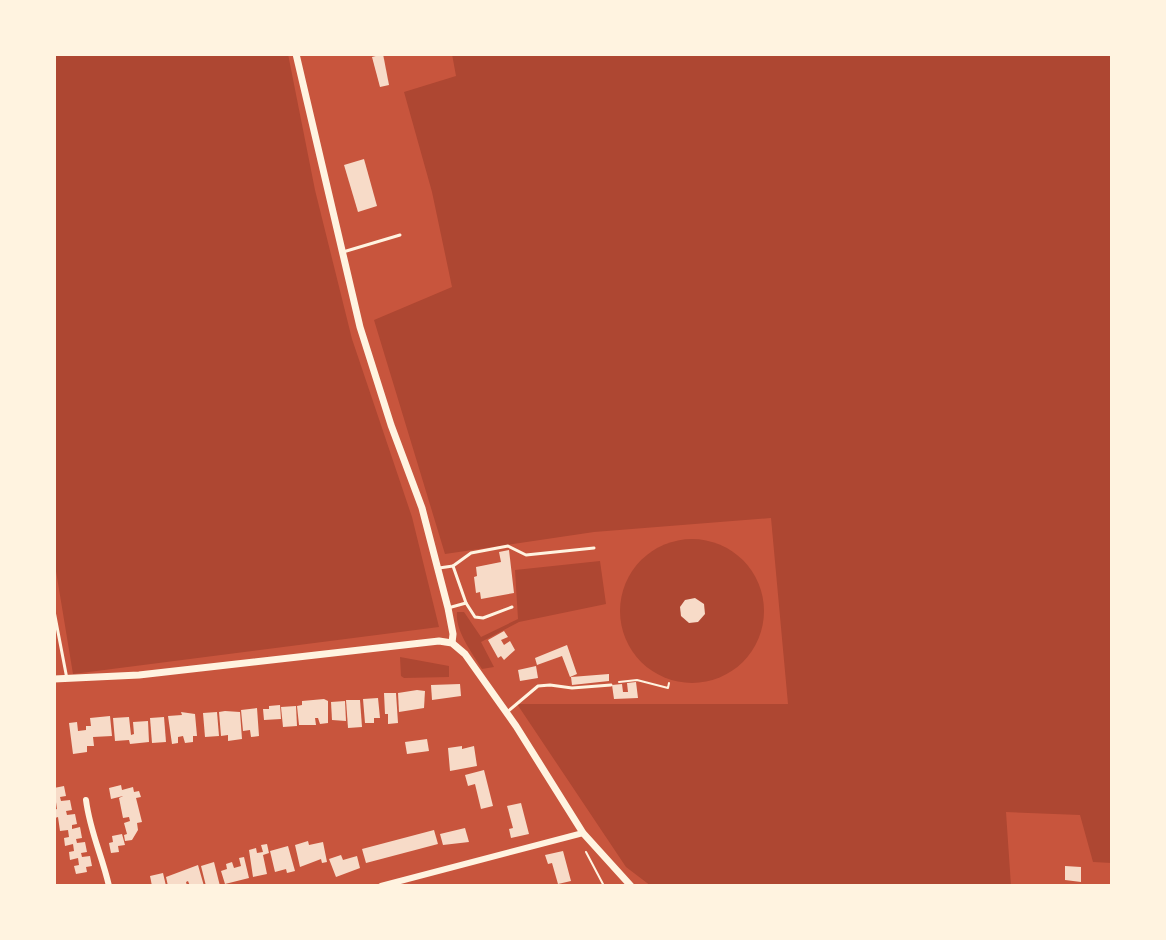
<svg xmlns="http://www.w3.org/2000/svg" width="1166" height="940" font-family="'Golos Text',sans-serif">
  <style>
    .green { fill: #ae4732 }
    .building { fill: #f7dbc8 }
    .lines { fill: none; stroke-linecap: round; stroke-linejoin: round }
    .path { stroke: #fff3e0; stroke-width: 2 }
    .service { stroke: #fff3e0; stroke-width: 3 }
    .minor { stroke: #fff3e0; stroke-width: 6 }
    .tertiary { stroke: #fff3e0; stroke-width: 7 }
  </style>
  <rect width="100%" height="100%" fill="#c8553d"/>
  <g class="green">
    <polygon points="54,54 288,54 315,190 352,339 412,517 439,627 73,674 54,559"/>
    <polygon points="452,54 1112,54 1112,863 1093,862 1080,815 1006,812 1011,886 651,886 626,867 517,704 788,704 771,518 594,532 445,554 374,320 452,287 432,192 404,92 456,76"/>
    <circle cx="692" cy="611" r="72"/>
    <path d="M600,561L606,604L519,622L481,642L494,667L482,669C472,652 455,631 457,612H464L481,637L518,619L515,570Z"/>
    <polygon points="400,657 449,666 449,677 404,678 401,676"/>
  </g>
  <g class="building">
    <polygon points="383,54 389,85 380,87 372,57"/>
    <polygon points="364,159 377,206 358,212 344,165"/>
    <polygon points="509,550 514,593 481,599 480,592 476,593 474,577 477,576 476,567 501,562 499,552"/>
    <polygon points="695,598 704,604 705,614 698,622 689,623 681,616 680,607 685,600"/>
    <polygon points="504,631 508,637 501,640 504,645 510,641 515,650 504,660 501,656 498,658 488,640"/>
    <polygon points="567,645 577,674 570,677 562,656 537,665 535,658"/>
    <polygon points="536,666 538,678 520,681 518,670"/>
    <polygon points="609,674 609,681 572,685 571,677"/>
    <polygon points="636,682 638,698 614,699 612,685 622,684 623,692 628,692 627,683"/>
    <polygon points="460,684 461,696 432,700 431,685"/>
    <polygon points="417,690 425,691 424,708 399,712 398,693"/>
    <polygon points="384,693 396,693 398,723 388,724 388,714 385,714"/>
    <polygon points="378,698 380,718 374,718 374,723 365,723 363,699"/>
    <polygon points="324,699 328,701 328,723 320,724 318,718 315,718 316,725 299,725 297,706 302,705 302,701"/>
    <polygon points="346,700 360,700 362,727 348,728"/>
    <polygon points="345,701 346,721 332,720 331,702"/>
    <polygon points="280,705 281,719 264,720 263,709 269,709 269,706"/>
    <polygon points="296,706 297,726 283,727 281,707"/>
    <polygon points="257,708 259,736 251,737 250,730 243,731 241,710"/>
    <polygon points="225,711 240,712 242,739 228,741 228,735 221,736 219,712"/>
    <polygon points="181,712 195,714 197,736 193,736 193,742 185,743 183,736 178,737 178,743 172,744 168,716 182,715"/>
    <polygon points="217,712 219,736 205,737 203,713"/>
    <polygon points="110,716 112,736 93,737 94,746 87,746 87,752 73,754 69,723 77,722 78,731 86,730 86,726 91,726 90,718"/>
    <polygon points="129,717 131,735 134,734 133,722 148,721 149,742 130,744 129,740 115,741 113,718"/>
    <polygon points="164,717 166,742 152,743 150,718"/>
    <polygon points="427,739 429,751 407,754 405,742"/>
    <polygon points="462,746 462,749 474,746 477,766 450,771 448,748"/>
    <polygon points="484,770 493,806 481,809 475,784 468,786 465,775"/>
    <polygon points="121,785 122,790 133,787 134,792 139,791 141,797 136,798 142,822 137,823 138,830 132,840 125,841 124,835 127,834 124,823 130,821 129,817 123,818 119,798 123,796 111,799 109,788"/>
    <polygon points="64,786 66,796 60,797 61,801 70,800 72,810 66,811 67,815 75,814 77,824 72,825 72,829 80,827 82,838 76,839 77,843 85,842 87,852 81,853 82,857 90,856 92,866 86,867 87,872 76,874 74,866 79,865 78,858 70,860 69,852 74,851 73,844 65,846 64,838 69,837 68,830 60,831 58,817 55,818 54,810 57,809 54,788"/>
    <polygon points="521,803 529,834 511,838 509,829 513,828 507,806"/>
    <polygon points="465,828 469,842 443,845 440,834"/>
    <polygon points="434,830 438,844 366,863 362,849"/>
    <polygon points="122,834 125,845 118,846 119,852 111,853 109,843 113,842 112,836"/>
    <polygon points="308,841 309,845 323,842 327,862 322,863 321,859 300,867 295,845"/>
    <polygon points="267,844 269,853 263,855 267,874 253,877 249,850 256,848 257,853 263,852 261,845"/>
    <polygon points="288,846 295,871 287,873 286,869 275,872 270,851"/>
    <polygon points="563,851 571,881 558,884 552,863 548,864 545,855"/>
    <polygon points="341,855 343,860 357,856 360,868 336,877 329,859"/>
    <polygon points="244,857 249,878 225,884 221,871 227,869 226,864 232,862 234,868 241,866 239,858"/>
    <polygon points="214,862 220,886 206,886 201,866"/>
    <polygon points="198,865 204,886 190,886 188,881 186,882 187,886 168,886 166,877"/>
    <polygon points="1065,866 1081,867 1081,882 1065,880"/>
    <polygon points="163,873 166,886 152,886 150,876"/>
  </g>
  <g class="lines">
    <g class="path">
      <polyline points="619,682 637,680 668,688 669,683"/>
      <polyline points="586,852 604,886"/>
    </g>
    <g class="service">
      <polyline points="343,252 400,235"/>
      <polyline points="453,566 471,553 508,546 526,555 594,548"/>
      <polyline points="439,568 453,566 466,603 448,608"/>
      <polyline points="466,603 475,617 483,618 512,607"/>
      <polyline points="54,611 67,679"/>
      <polyline points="506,713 538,686 550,685 572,688 611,685"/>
    </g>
    <g class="minor">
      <path d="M86,800C90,832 102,855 109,886"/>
      <polyline points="381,886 583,833"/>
    </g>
    <g class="tertiary">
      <polyline points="296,54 360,327 391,425 422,508 448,608 453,634 452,643"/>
      <polyline points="54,679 139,675 439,641 452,643 465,654 516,726 583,833 631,886"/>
    </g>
  </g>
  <rect width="1166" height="940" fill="none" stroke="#fff3e0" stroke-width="112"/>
</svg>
